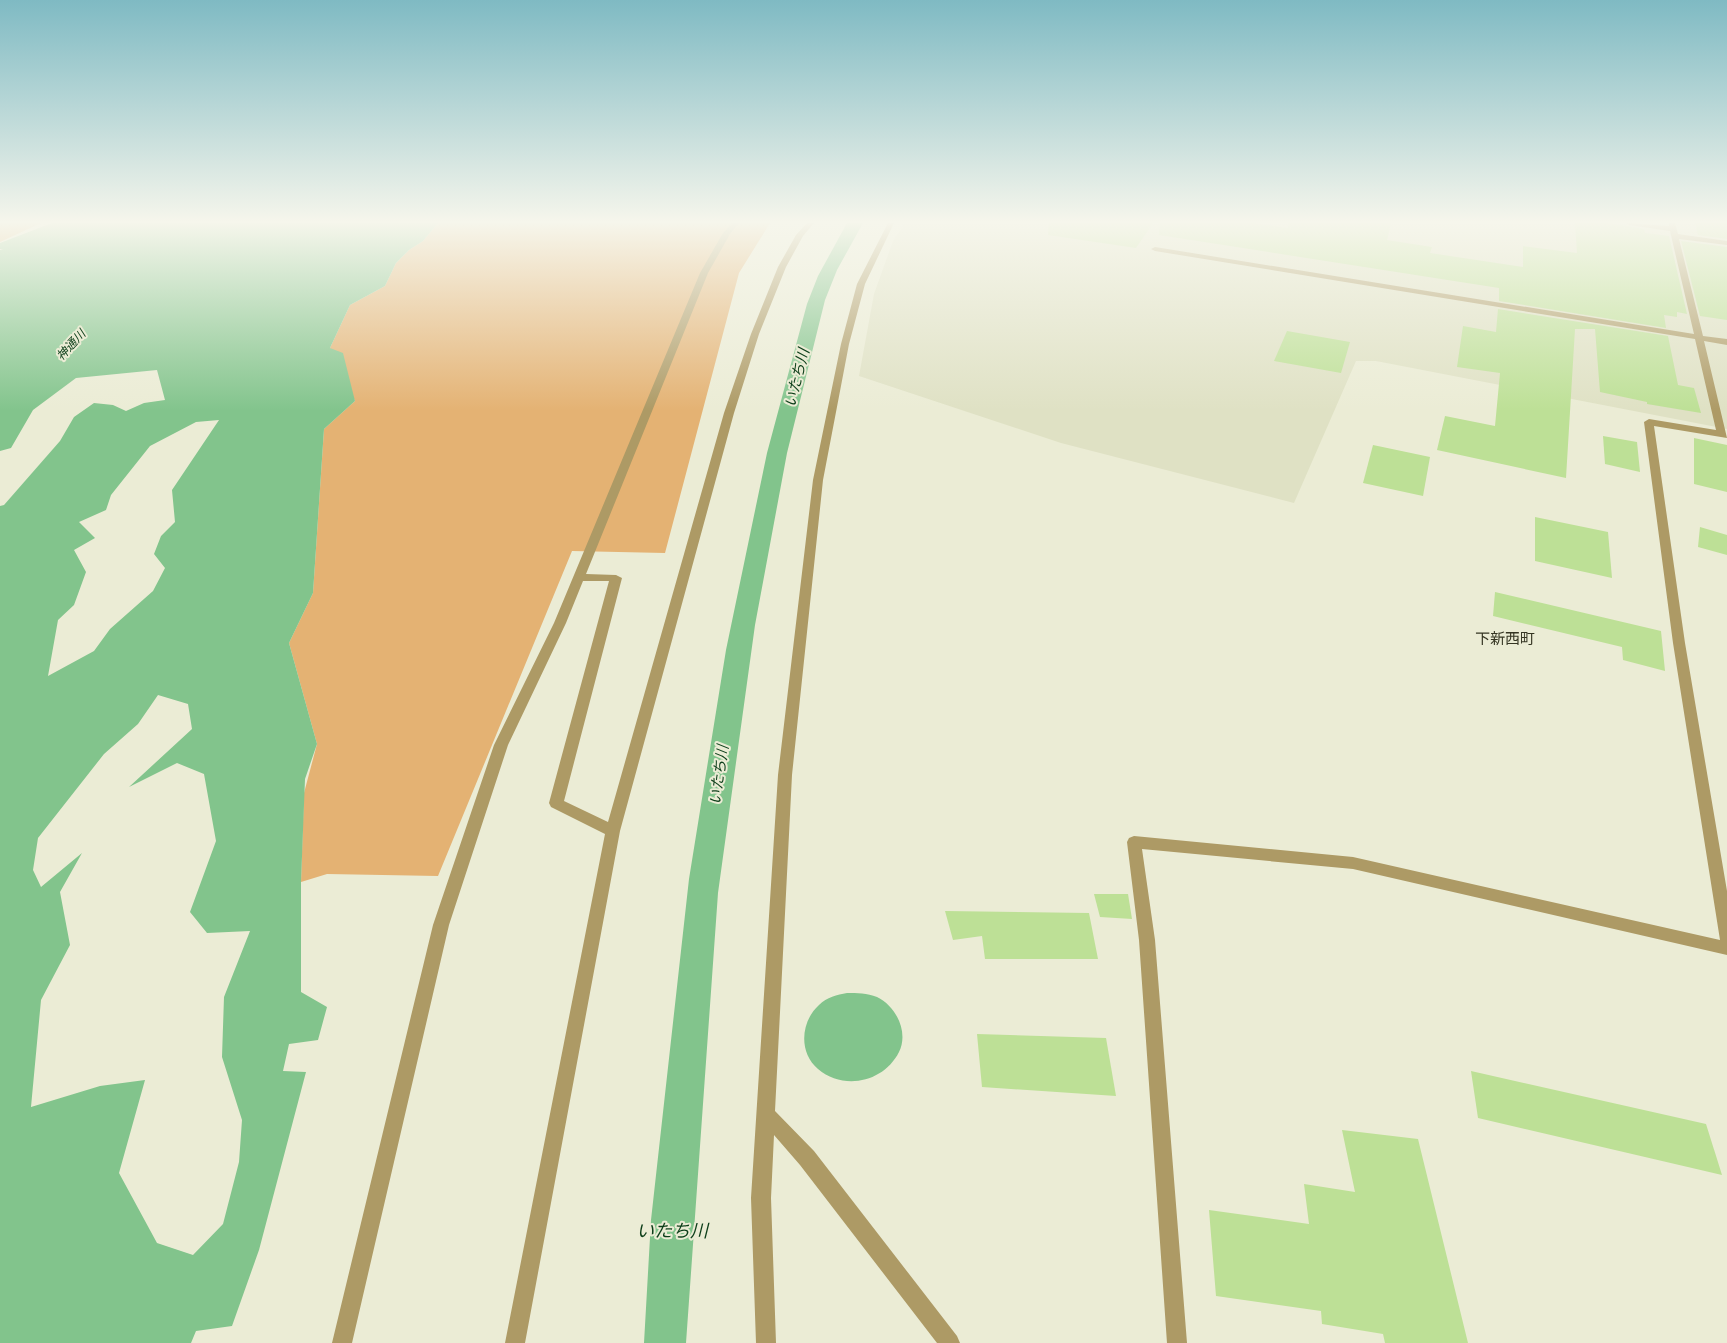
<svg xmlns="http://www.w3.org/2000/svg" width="1727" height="1343" font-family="'Archivo Narrow','Noto Sans JP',sans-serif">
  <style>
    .built { fill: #dfe1c4 }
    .green { fill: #e4b273 }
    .water { fill: #82c48c; fill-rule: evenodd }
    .building { fill: #bde096 }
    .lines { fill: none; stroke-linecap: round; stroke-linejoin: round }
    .minor { fill: #ad9a65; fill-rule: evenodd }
    .labels { text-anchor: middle; stroke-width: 4; stroke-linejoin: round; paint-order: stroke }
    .far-water-label { font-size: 12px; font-style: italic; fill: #0c3e19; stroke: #ebecd5 }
    .water-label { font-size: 15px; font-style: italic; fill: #0c3e19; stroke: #ebecd5 }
    .neighbourhood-label { font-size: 15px; fill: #353523; stroke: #ebecd5 }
    .near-water-label { font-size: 18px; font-style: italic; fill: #0c3e19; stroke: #ebecd5 }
  </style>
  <rect width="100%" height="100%" fill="#ebecd5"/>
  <polygon class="built" points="905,223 1727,223 1727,429 1376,361 1356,361 1294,503 1061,443 859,376 874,294 893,241"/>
  <g class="green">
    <polygon points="0,223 41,223 0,242"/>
    <polygon points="438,223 770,223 739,273 665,553 572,551 438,876 327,874 301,882 304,793 317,744 289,643 313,593 324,429 355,401 330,348 350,305 385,286 396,263 409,250 423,241"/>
  </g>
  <g class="water">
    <path d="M52,223H438L423,241L409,250L396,263L385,286L350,305L330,348L343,353L355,401L324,429L313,593L289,643L317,744L305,779L301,882V992L327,1007L318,1040L289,1044L283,1071L306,1072L259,1250L232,1326L196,1331L191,1343H0V506L4,505L60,441L74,417L94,403L113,405L126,411L144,403L165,400L157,370L76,378L33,410L11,448L0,451V250L3,249H0V243ZM219,420L172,490L175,522L161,536L154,554L165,568L153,591L110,629L94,651L48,676L58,620L74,605L86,572L74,550L95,538L79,522L106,510L111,495L150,446L196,422ZM158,695L188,704L192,729L129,787L177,763L204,774L216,841L190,912L207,933L250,931L224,997L222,1057L242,1120L239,1162L223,1224L193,1255L157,1243L119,1173L145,1080L100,1086L31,1107L41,1000L70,945L60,892L82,853L41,887L33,870L38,838L104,754L138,724Z"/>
    <polygon points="847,223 863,223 837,270 825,300 787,453 755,625 718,893 686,1343 644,1343 651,1220 689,879 726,650 767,453 807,304 818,276"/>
    <path d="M847,993C857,993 867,993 877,997C896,1006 909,1032 899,1052C884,1082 844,1091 818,1069C798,1052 801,1021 819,1005C827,997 837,995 847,993Z"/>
  </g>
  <g class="building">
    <polygon points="1049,223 1153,223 1136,248 1048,235"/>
    <polygon points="1160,223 1254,223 1288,228 1288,223 1391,223 1387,240 1432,247 1430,253 1523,267 1523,246 1577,253 1575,223 1606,223 1627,226 1644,229 1645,233 1669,236 1687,314 1677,312 1677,317 1664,315 1666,328 1499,301 1499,288 1159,235"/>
    <polygon points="1695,223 1727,223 1727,239 1698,235"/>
    <polygon points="1681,241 1727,247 1727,320 1700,316"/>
    <polygon points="1498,309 1668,336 1678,385 1694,388 1701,413 1647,404 1647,402 1600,392 1595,329 1575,329 1566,478 1437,450 1445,416 1495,426 1500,373 1457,367 1463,326 1496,332"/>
    <polygon points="1287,331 1350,342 1341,373 1274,361"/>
    <polygon points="1603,436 1637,442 1640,472 1605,464"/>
    <polygon points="1694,438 1727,445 1727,492 1694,484"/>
    <polygon points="1373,445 1430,457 1423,496 1363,483"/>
    <polygon points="1535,517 1608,532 1612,578 1535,561"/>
    <polygon points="1700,527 1727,535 1727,555 1698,547"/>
    <polygon points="1495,592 1661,631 1665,671 1623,660 1622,647 1493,616"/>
    <polygon points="1094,894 1128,894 1132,919 1100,917"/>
    <polygon points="945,911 1089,913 1098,959 985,959 982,936 953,940"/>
    <polygon points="977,1034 1106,1038 1116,1096 982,1087"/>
    <polygon points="1471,1071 1706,1124 1722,1175 1478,1118"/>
    <polygon points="1342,1130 1418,1139 1468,1343 1385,1343 1383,1334 1322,1324 1321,1311 1216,1296 1209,1210 1309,1224 1304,1184 1355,1192"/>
  </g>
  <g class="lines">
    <g class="minor">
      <polygon points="732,223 739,223 730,234 708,273 586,574 616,575 622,578 564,801 608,822 724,413 751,334 778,267 796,235 807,223 814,223 803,236 786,267 759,334 734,413 620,831 525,1343 505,1343 605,834 551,807 549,803 609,581 583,581 566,623 508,745 449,925 352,1343 332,1343 433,925 494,745 554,623 700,273 723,233"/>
      <polygon points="888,223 894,223 865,284 849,344 823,480 792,775 775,1111 814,1151 957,1336 960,1343 937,1343 800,1165 774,1135 771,1198 776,1343 756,1343 751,1198 778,775 813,480 841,344 857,284"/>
      <polygon points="1626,223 1669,226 1669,223 1675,223 1678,234 1727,241 1727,245 1679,239 1703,336 1727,339 1727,345 1704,341 1727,438 1654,426 1685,643 1727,891 1727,955 1353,869 1142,849 1155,940 1187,1343 1167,1343 1139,940 1127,842 1129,838 1134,836 1353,857 1720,940 1673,643 1644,422 1649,419 1716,430 1695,339 1155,251 1151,249 1155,247 1694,334 1670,231 1629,225"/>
    </g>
  </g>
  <linearGradient id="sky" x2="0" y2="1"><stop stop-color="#7fbac3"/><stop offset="0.54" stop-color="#f6f6ec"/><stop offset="1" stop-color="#f6f6ec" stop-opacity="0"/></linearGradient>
  <rect width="1727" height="411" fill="url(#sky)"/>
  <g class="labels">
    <g class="far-water-label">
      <text transform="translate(71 345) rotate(-47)" y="4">神通川</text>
    </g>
    <g class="water-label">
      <text transform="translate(797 378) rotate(-76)" y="5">いたち川</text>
      <text transform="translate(719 775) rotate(-82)" y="5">いたち川</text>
    </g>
    <g class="neighbourhood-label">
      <text x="1505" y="644">下新西町</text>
    </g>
    <g class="near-water-label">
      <text x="672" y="1237">いたち川</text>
    </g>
  </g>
</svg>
